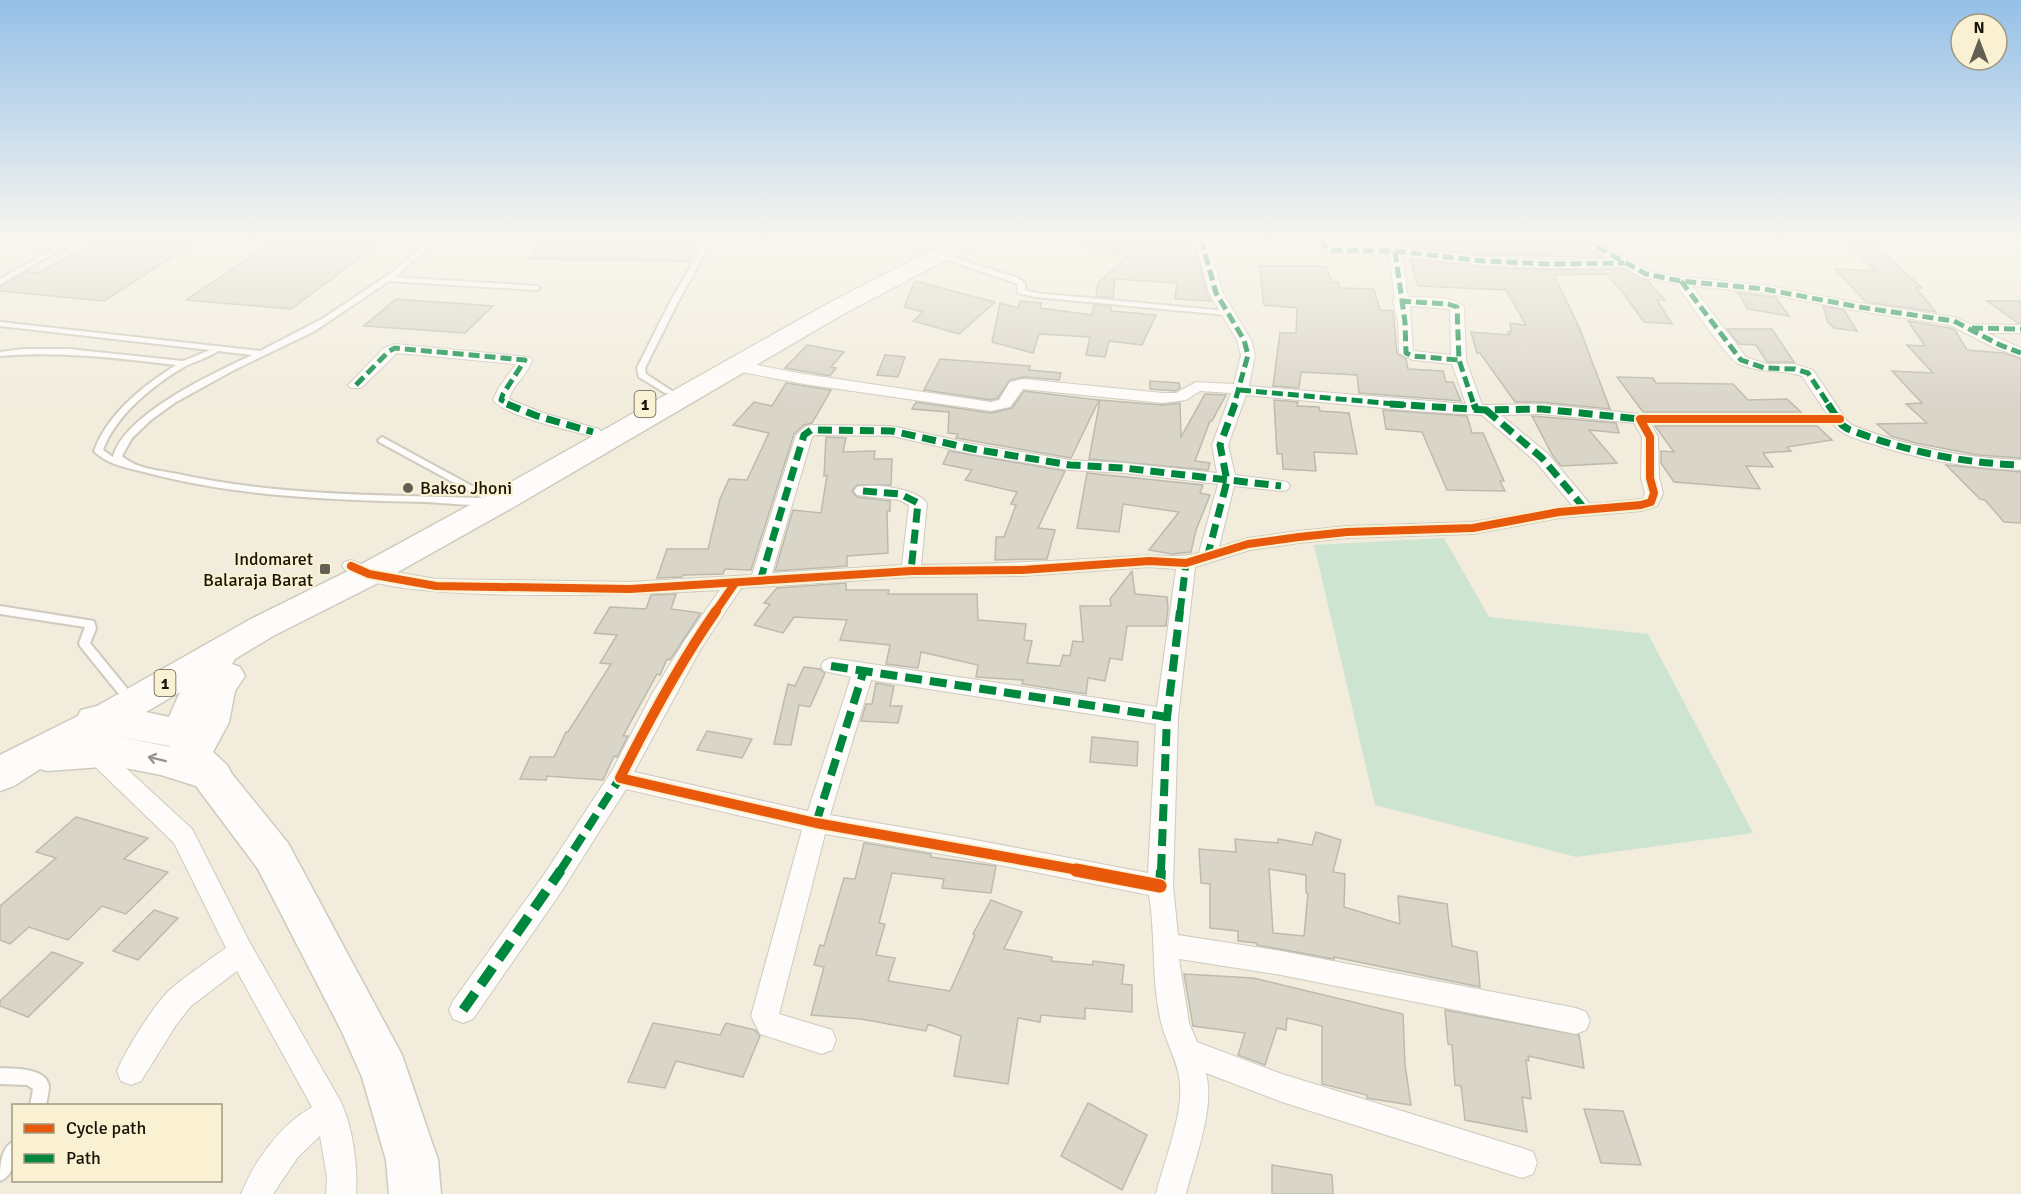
<svg xmlns="http://www.w3.org/2000/svg" width="2021" height="1194" font-family="Signika,sans-serif">
  <style>
    .green { fill: #cde4d0 }
    .building { fill: #dad5c9; stroke: #bdbaad; stroke-width: 1.5; fill-rule: evenodd }
    .lines { fill: none; stroke-linecap: round; stroke-linejoin: round }
    .service-casing { stroke: #cecabd; stroke-width: 4 }
    .minor-casing { stroke: #cecabd; stroke-width: 2 }
    .secondary-casing { stroke: #cecabd; stroke-width: 4 }
    .trunk-casing { stroke: #cecabd; stroke-width: 3 }
    .service { fill: #fdfcfa; fill-rule: evenodd }
    .minor { fill: #fdfcfa; fill-rule: evenodd }
    .secondary { fill: #fdfcfa; fill-rule: evenodd }
    .trunk { fill: #fdfcfa; fill-rule: evenodd }
    .quiet-far3 { stroke: #00873e; stroke-width: 5; stroke-dasharray: 11 5; stroke-linecap: butt }
    .quiet-far2 { stroke: #00873e; stroke-width: 7; stroke-dasharray: 14 7; stroke-linecap: butt }
    .quiet-far1 { stroke: #00873e; stroke-width: 8; stroke-dasharray: 17 8; stroke-linecap: butt }
    .quiet { stroke: #00873e; stroke-width: 10; stroke-dasharray: 21 10; stroke-linecap: butt }
    .cycleway-far2-casing { stroke: #faf1d3; stroke-width: 12 }
    .cycleway-far1-casing { stroke: #faf1d3; stroke-width: 14 }
    .cycleway-casing { stroke: #faf1d3; stroke-width: 16 }
    .cycleway-far2 { stroke: #e8590c; stroke-width: 8 }
    .cycleway-far1 { stroke: #e8590c; stroke-width: 10 }
    .cycleway { stroke: #e8590c; stroke-width: 13 }
    .oneway { stroke: #96948e }
    .poi-dot { fill: #636053; stroke: #faf1d3; stroke-width: 2 }
    .labels { text-anchor: middle; stroke-width: 4.5; stroke-linejoin: round; paint-order: stroke }
    .shield { fill: #faf1d3; stroke: #5b5646; stroke-width: 1.5 }
    .shield-label { font-size: 16px; font-weight: bold; fill: #171409 }
    .poi-label { font-size: 18px; fill: #171409; stroke: #faf1d3; text-anchor: start }
  </style>
  <rect width="100%" height="100%" fill="#f1ecdc"/>
  <polygon class="green" points="1444,538 1489,617 1648,634 1753,833 1576,857 1375,805 1314,545"/>
  <g class="building">
    <polygon points="98,239 201,239 104,301 0,291 0,286 26,272 39,273"/>
    <polygon points="277,239 386,239 291,309 186,300"/>
    <polygon points="543,239 701,239 689,261 529,259"/>
    <polygon points="1079,239 1193,239 1207,294 1211,301 1175,299 1177,283 1115,279 1113,298 1096,296 1098,283 1127,257 1079,245"/>
    <polygon points="1401,239 1565,239 1569,246 1584,246 1601,257 1483,255 1404,246"/>
    <polygon points="1843,240 1871,241 1922,288 1916,288 1936,312 1866,302 1835,269 1876,271"/>
    <polygon points="1410,259 1483,267 1549,270 1623,269 1647,280 1665,300 1657,300 1672,324 1644,322 1621,290 1606,274 1554,275 1579,327 1610,409 1541,402 1515,402 1480,353 1477,353 1471,332 1509,335 1508,332 1511,332 1510,323 1526,325 1506,290 1418,286"/>
    <polygon points="1259,266 1326,266 1332,282 1338,282 1340,288 1374,289 1380,310 1393,311 1397,353 1406,359 1408,369 1443,371 1446,382 1453,382 1461,401 1359,393 1357,375 1301,372 1299,388 1273,386 1280,333 1296,333 1297,308 1264,305"/>
    <polygon points="915,281 995,302 959,334 913,321 923,312 904,307"/>
    <polygon points="1738,293 1775,297 1789,316 1748,309"/>
    <polygon points="396,299 493,306 465,333 364,326"/>
    <polygon points="1020,301 1041,303 1040,308 1092,315 1094,305 1111,306 1111,311 1156,315 1142,345 1109,341 1105,357 1086,355 1090,337 1039,334 1033,353 992,342 1000,303 1018,308"/>
    <polygon points="1987,301 2021,301 2021,323 2018,323"/>
    <polygon points="1823,306 1844,310 1857,331 1834,328 1828,322"/>
    <polygon points="1908,321 1950,328 1955,330 1967,350 2004,353 2021,359 2021,458 1978,455 1916,443 1891,436 1877,424 1927,423 1906,404 1922,403 1892,371 1933,373 1907,345 1925,346"/>
    <polygon points="1727,329 1772,329 1794,362 1767,362 1756,345 1739,344"/>
    <polygon points="807,345 844,352 831,367 836,368 830,376 785,368"/>
    <polygon points="885,355 905,357 898,377 877,375"/>
    <polygon points="940,359 1030,366 1029,370 1061,373 1059,380 1023,377 1010,380 998,398 991,400 924,390"/>
    <polygon points="1617,377 1653,378 1656,383 1733,384 1748,400 1787,399 1801,412 1643,412"/>
    <polygon points="1150,381 1179,383 1180,388 1175,391 1150,389"/>
    <polygon points="786,383 831,390 812,423 804,425 794,434 751,570 725,569 723,574 683,575 682,577 657,578 667,549 708,549 720,499 729,479 747,480 769,433 733,425 754,402 772,406"/>
    <polygon points="1024,391 1099,400 1071,458 956,438 958,434 948,433 949,412 912,409 916,402 991,413 1012,408"/>
    <polygon points="1205,394 1226,395 1212,421 1210,421 1195,461 1210,463 1208,470 1089,459 1100,400 1163,405 1180,403 1181,437"/>
    <polygon points="1274,400 1298,402 1297,406 1319,407 1320,411 1349,413 1357,454 1314,452 1316,471 1283,469 1282,454 1277,454"/>
    <polygon points="1383,410 1467,416 1472,433 1483,433 1504,481 1500,481 1505,491 1447,490 1422,432 1386,429"/>
    <polygon points="1532,416 1616,423 1619,433 1589,430 1617,463 1561,466 1553,456"/>
    <polygon points="1655,426 1817,426 1832,440 1787,447 1791,451 1763,453 1773,467 1746,466 1760,489 1674,482 1661,463 1661,451 1674,452"/>
    <polygon points="826,437 846,438 843,452 875,451 874,459 892,459 891,485 857,485 852,491 857,497 890,501 890,511 887,511 888,553 847,556 847,566 775,571 793,510 821,513 827,475 824,476"/>
    <polygon points="949,451 1065,471 1038,528 1055,530 1047,559 995,560 996,537 1004,537 1016,505 1011,504 1017,492 965,480 972,470 943,464"/>
    <polygon points="1946,465 2021,472 2021,523 2004,522 1985,500 1980,499"/>
    <polygon points="1087,473 1203,485 1200,493 1210,495 1196,530 1191,552 1172,554 1149,550 1179,512 1123,504 1119,532 1077,528"/>
    <polygon points="1132,571 1135,594 1167,597 1168,607 1166,626 1127,626 1122,660 1110,658 1105,681 1088,678 1086,694 1022,684 1023,680 976,677 978,665 921,652 918,668 886,664 890,645 840,640 847,620 794,617 783,633 754,625 770,604 764,603 777,588 846,583 846,590 889,590 888,594 977,594 978,620 1026,624 1024,640 1032,641 1027,663 1060,666 1063,655 1070,656 1073,641 1083,642 1080,606 1111,606 1110,599"/>
    <polygon points="676,594 671,609 701,613 670,660 667,659 660,675 657,674 623,736 628,736 617,757 614,756 603,780 547,776 546,780 520,779 530,757 554,757 566,732 568,732 611,664 600,663 617,635 594,633 610,607 646,609 651,595"/>
    <polygon points="804,667 820,669 825,673 810,707 799,705 791,745 774,744 788,684 795,686"/>
    <polygon points="876,683 894,686 890,706 902,706 898,723 861,721 866,704 872,704"/>
    <polygon points="707,731 752,739 742,758 697,750"/>
    <polygon points="1092,737 1138,742 1137,766 1090,762"/>
    <polygon points="76,817 148,838 124,859 168,872 126,914 102,906 68,940 29,927 10,944 0,940 0,906 56,858 36,852"/>
    <path d="M1316,832L1341,840L1333,872L1345,874L1344,907L1400,924L1398,896L1447,904L1452,946L1477,952L1480,987L1334,957V959L1257,945V943L1238,941V931L1210,928V884L1201,883L1199,849L1236,852L1235,839L1278,843V839L1312,845ZM1269,869L1306,875V893H1308L1304,936L1273,933Z"/>
    <polygon points="864,843 931,854 930,857 996,866 991,893 942,888 944,879 892,873 879,923 885,924 876,955 895,958 888,981 950,991 975,935 973,934 991,900 1022,912 1004,949 1052,957 1051,961 1093,965 1093,961 1124,965 1122,984 1132,985 1132,1012 1085,1008 1085,1019 1041,1015 1040,1022 1018,1018 1008,1084 954,1076 961,1036 928,1024 926,1031 861,1019 811,1015 824,967 814,965 820,945 824,946 844,878 855,879"/>
    <polygon points="154,910 178,918 138,960 113,951"/>
    <polygon points="52,952 83,963 28,1017 0,1006 0,1001"/>
    <polygon points="1184,974 1253,978 1403,1014 1405,1065 1411,1105 1367,1098 1367,1095 1322,1084 1322,1026 1287,1018 1286,1030 1277,1028 1265,1065 1238,1055 1245,1033 1193,1026"/>
    <polygon points="1445,1010 1579,1035 1584,1068 1528,1056 1529,1061 1526,1060 1531,1099 1522,1097 1527,1132 1465,1120 1461,1086 1455,1085 1452,1045 1448,1044"/>
    <polygon points="653,1023 720,1035 726,1023 755,1030 760,1036 743,1077 676,1061 665,1088 628,1082"/>
    <polygon points="1088,1103 1147,1135 1122,1190 1061,1156"/>
    <polygon points="1584,1109 1623,1111 1641,1165 1601,1163"/>
    <polygon points="1272,1165 1332,1175 1333,1194 1272,1194"/>
  </g>
  <g class="lines">
    <g class="service-casing">
      <g id="service">
        <polygon points="71,239 79,239 0,284 0,279"/>
        <path d="M432,239H439L395,277L536,286L540,288L536,290L389,281L313,332L236,369L176,402L151,420L132,438L122,456C135,468 156,470 173,473C274,496 378,495 482,498L379,442L378,440L382,437L485,493L487,495L482,498L494,499L496,501L494,503C474,507 447,503 426,502C332,500 239,497 148,473C129,468 107,465 94,451C108,413 143,386 176,365C117,358 59,351 0,356V352L23,349H68L183,361L210,350L0,326V322L260,351L322,319L391,273ZM218,351L252,355C214,373 124,414 113,457L103,450C116,415 153,385 184,367C195,361 208,358 218,351Z"/>
        <polygon points="707,239 713,239 678,302 645,368 646,374 672,391 671,393 665,393 639,377 637,368 670,302"/>
        <polygon points="936,252 1018,278 1025,283 1025,290 1036,293 1226,311 1230,313 1226,315 1036,297 1018,293 1017,284 1012,282 934,255 933,254"/>
        <polygon points="0,606 94,621 96,629 90,643 126,687 128,690 126,693 118,693 80,646 79,643 85,627 0,614"/>
        <path d="M0,1068C13,1069 46,1067 49,1086C49,1091 47,1100 46,1106H30L33,1089L27,1085L0,1084Z"/>
        <path d="M14,1141C14,1156 16,1175 0,1181C0,1167 0,1148 14,1141Z"/>
      </g>
    </g>
    <g class="minor-casing">
      <g id="minor">
        <path d="M1195,239H1207L1223,293L1251,340L1255,355L1249,386L1466,404L1452,364L1413,360L1399,353L1398,322L1393,301L1395,299L1389,255L1328,253L1323,252L1314,239H1326L1334,246L1395,247L1483,257L1549,260L1610,259L1577,239H1592L1650,271L1681,277L1764,285L1859,303L1954,317L1970,324L2021,325V333H1987L2021,348V357L1995,348L1950,325L1859,311L1764,293L1692,286L1746,357L1766,364H1795L1813,370L1848,422L1854,426C1909,447 1962,458 2021,460V470C1969,468 1919,460 1870,443C1857,439 1841,435 1833,424H1651L1658,437L1659,478L1663,493L1657,506L1641,511L1559,518L1473,534L1347,538L1299,543L1250,550L1195,567L1178,717L1173,886L1178,935L1281,951L1576,1008L1586,1012L1590,1021L1586,1030L1576,1034L1281,975L1179,959L1189,1023L1197,1042L1282,1074L1522,1148L1533,1152L1537,1163L1533,1174L1522,1178L1282,1102L1206,1073C1215,1109 1195,1158 1186,1194H1156C1164,1161 1183,1116 1180,1083C1178,1061 1166,1043 1161,1022C1151,980 1156,937 1149,895L965,858L825,834L779,1014L832,1030L836,1040L832,1050L822,1054L760,1034L751,1016L802,830L626,789L561,892L473,1019L463,1023L453,1019L449,1010L453,1001L543,876L612,771L652,694L685,640L720,590C665,593 368,608 342,566L344,562L351,560L373,568L436,579L630,582L752,575L796,435L805,427L811,425L892,426L973,444L1070,460L1124,463L1217,473L1212,445L1231,393L1200,391L1186,400L1163,403L1023,389L1010,407L991,411L804,384L736,371L728,366L736,361L804,374L991,402L999,400L1010,382L1023,379L1163,393H1176L1196,382L1234,384L1241,355L1237,340L1209,293ZM1402,256L1483,265L1549,268L1624,267L1641,277L1676,284C1687,298 1728,360 1739,364C1763,374 1781,369 1802,376L1827,414H1640L1541,404L1482,405L1466,360L1464,307C1452,295 1425,298 1408,297ZM1410,306L1450,309L1451,355L1413,351ZM1246,395L1415,411L1482,415L1536,462L1572,505L1473,522L1347,526L1299,531L1248,538L1219,547L1234,486L1281,491L1287,490L1290,486L1287,482L1281,481L1235,475L1228,445ZM1541,414L1634,423L1642,437L1641,478L1645,493L1643,499L1590,504L1548,454L1501,415ZM815,435L892,436L973,454L1070,470L1124,473L1218,484L1199,553C1178,559 1156,554 1135,556C1063,561 993,564 921,565L927,503C916,488 874,483 857,487L854,491L857,495L899,500L909,505L902,565L772,573L812,437ZM1149,567L1176,569L1157,707L831,658L824,661L821,666L824,671L851,677L808,811L634,772L700,650L741,588L911,577L1022,576ZM871,680L1156,724L1148,873L965,838L830,815Z"/>
        <path d="M395,344L530,357L532,360C528,375 513,384 509,399L543,413L599,429L601,432L593,437L587,435C567,430 505,416 493,400L498,389L516,364L397,353L361,388H351L348,385L351,382L384,348Z"/>
        <path d="M93,742L101,745L192,829L250,943L341,1102C353,1129 358,1165 356,1194H326L327,1177L320,1136L298,1157L273,1194H241C255,1160 280,1125 312,1107L237,971L191,1006L176,1025L141,1081L131,1085L121,1081L117,1071C126,1049 156,1001 173,987C190,973 208,961 226,948L174,843L85,757L82,751L85,745Z"/>
      </g>
    </g>
    <g class="secondary-casing">
      <path id="secondary" d="M932,239H954C949,247 942,249 932,247L930,243Z"/>
    </g>
    <g class="trunk-casing">
      <path id="trunk" d="M953,239H980L977,244L845,313L512,508L380,582L273,636L235,659L232,664L240,667L245,676L235,691L229,722L213,752L227,765L232,774L288,843L402,1055L438,1160L441,1194H389L386,1160L362,1077L341,1030L258,869L196,786L161,775L115,766L47,771L40,769L14,786L0,791V755L78,716L81,710L97,706L249,620L358,566L490,494L829,303ZM180,692L169,717L146,712ZM117,736L169,746L170,747Z"/>
    </g>
    <use href="#service" class="service"/>
    <use href="#minor" class="minor"/>
    <use href="#secondary" class="secondary"/>
    <use href="#trunk" class="trunk"/>
    <g class="quiet-far3">
      <polyline points="1201,239 1216,293 1244,340 1248,355 1234,405"/>
      <polyline points="1320,239 1328,249 1334,250 1395,251 1483,261 1549,264 1624,263"/>
      <polyline points="1583,239 1646,274 1681,281 1764,289 1859,307 1954,321 2000,345 2021,353"/>
      <polyline points="1395,251 1405,322 1406,353 1413,356 1459,360"/>
      <polyline points="1681,281 1741,360 1765,368 1795,369 1808,373 1829,405"/>
      <polyline points="1400,301 1448,304 1457,307 1459,360 1474,405"/>
      <polyline points="1972,328 2021,329"/>
      <polyline points="356,385 389,351 395,348 525,360 503,394 501,400 511,405"/>
      <polyline points="1240,390 1406,405"/>
    </g>
    <g class="quiet-far2">
      <polyline points="507,404 537,416 593,432"/>
      <polyline points="1390,404 1486,410 1541,409 1640,419"/>
      <polyline points="1474,404 1476,409"/>
      <path d="M1828,404L1842,425L1848,429C1905,451 1960,463 2021,465"/>
      <polyline points="1486,410 1542,458 1585,509"/>
      <polyline points="863,491 900,494 918,503 911,571"/>
      <polyline points="1207,558 1227,481 1220,445 1235,404"/>
      <polyline points="760,581 804,435 811,430 892,431 973,449 1070,465 1124,468 1281,486"/>
      <polyline points="1180,612 1186,563"/>
    </g>
    <g class="quiet-far1">
      <polyline points="831,666 1167,717"/>
      <polyline points="816,823 864,670"/>
      <polyline points="560,871 620,778"/>
      <polyline points="1161,871 1167,717 1180,611"/>
    </g>
    <g class="quiet">
      <polyline points="1155,885 1160,886 1161,870"/>
      <polyline points="463,1010 561,870"/>
    </g>
    <g class="cycleway-far2-casing">
      <g id="cycleway-far2">
        <polyline points="351,566 369,574 436,586 630,589 911,571 1022,570 1149,561 1186,563 1248,544 1299,537 1347,532 1473,528 1559,512 1641,505 1651,502 1654,493 1650,478 1650,437 1640,419 1840,419"/>
        <polyline points="715,612 735,583"/>
      </g>
    </g>
    <g class="cycleway-far1-casing">
      <path id="cycleway-far1" d="M716,611C679,664 649,720 620,778L816,823L1084,871"/>
    </g>
    <g class="cycleway-casing">
      <polyline id="cycleway" points="1076,870 1160,886"/>
    </g>
    <use href="#cycleway-far2" class="cycleway-far2"/>
    <use href="#cycleway-far1" class="cycleway-far1"/>
    <use href="#cycleway" class="cycleway"/>
  </g>
  <defs><path id="oneway-shaft" d="M-6 0H5M1.5-3L5.5 0L1.5 3" fill="none" stroke-width="1.6" stroke-linecap="round" stroke-linejoin="round" transform="scale(1.5)"/></defs>
  <use class="oneway" href="#oneway-shaft" transform="translate(157 759) rotate(-166)"/>
  <linearGradient id="sky" x2="0" y2="1"><stop stop-color="#95c0e8"/><stop offset="0.59" stop-color="#f9f6ef"/><stop offset="1" stop-color="#f9f6ef" stop-opacity="0"/></linearGradient>
  <rect width="2021" height="406" fill="url(#sky)"/>
  <g class="poi-dot">
    <circle cx="408" cy="488" r="6"/>
    <rect x="319" y="563" width="12" height="12" rx="3"/>
  </g>
  <g class="labels">
    <g class="shield">
      <rect x="634.5" y="391" width="21" height="26" rx="4.5"/>
      <rect x="154.5" y="670" width="21" height="26" rx="4.5"/>
    </g>
    <g class="shield-label">
      <text x="645" y="410">1</text>
      <text x="165" y="689">1</text>
    </g>
    <g class="poi-label">
      <text x="420" y="494">Bakso Jhoni</text>
      <text x="313" y="565" text-anchor="end">Indomaret<tspan x="313" dy="21">Balaraja Barat</tspan></text>
    </g>
  </g>
  <rect x="12" y="1104" width="210" height="78" fill="#faf1d3" stroke="#9f9982" stroke-width="1.5"/>
  <rect x="24" y="1124" width="30" height="9" fill="#e8590c" stroke="#9f9982" stroke-width="1.5"/>
  <text x="66" y="1134" font-size="18" fill="#171409">Cycle path</text>
  <rect x="24" y="1154" width="30" height="9" fill="#00873e" stroke="#9f9982" stroke-width="1.5"/>
  <text x="66" y="1164" font-size="18" fill="#171409">Path</text>
  <g transform="translate(1979 42)"><circle r="28" fill="#faf1d3" stroke="#9f9982" stroke-width="1.5"/>
  <path d="M0-4.5L10 22L0 15L-10 22Z" fill="#636053"/>
  <text y="-9" font-size="16" font-weight="bold" text-anchor="middle" fill="#171409">N</text>
  </g>
</svg>
